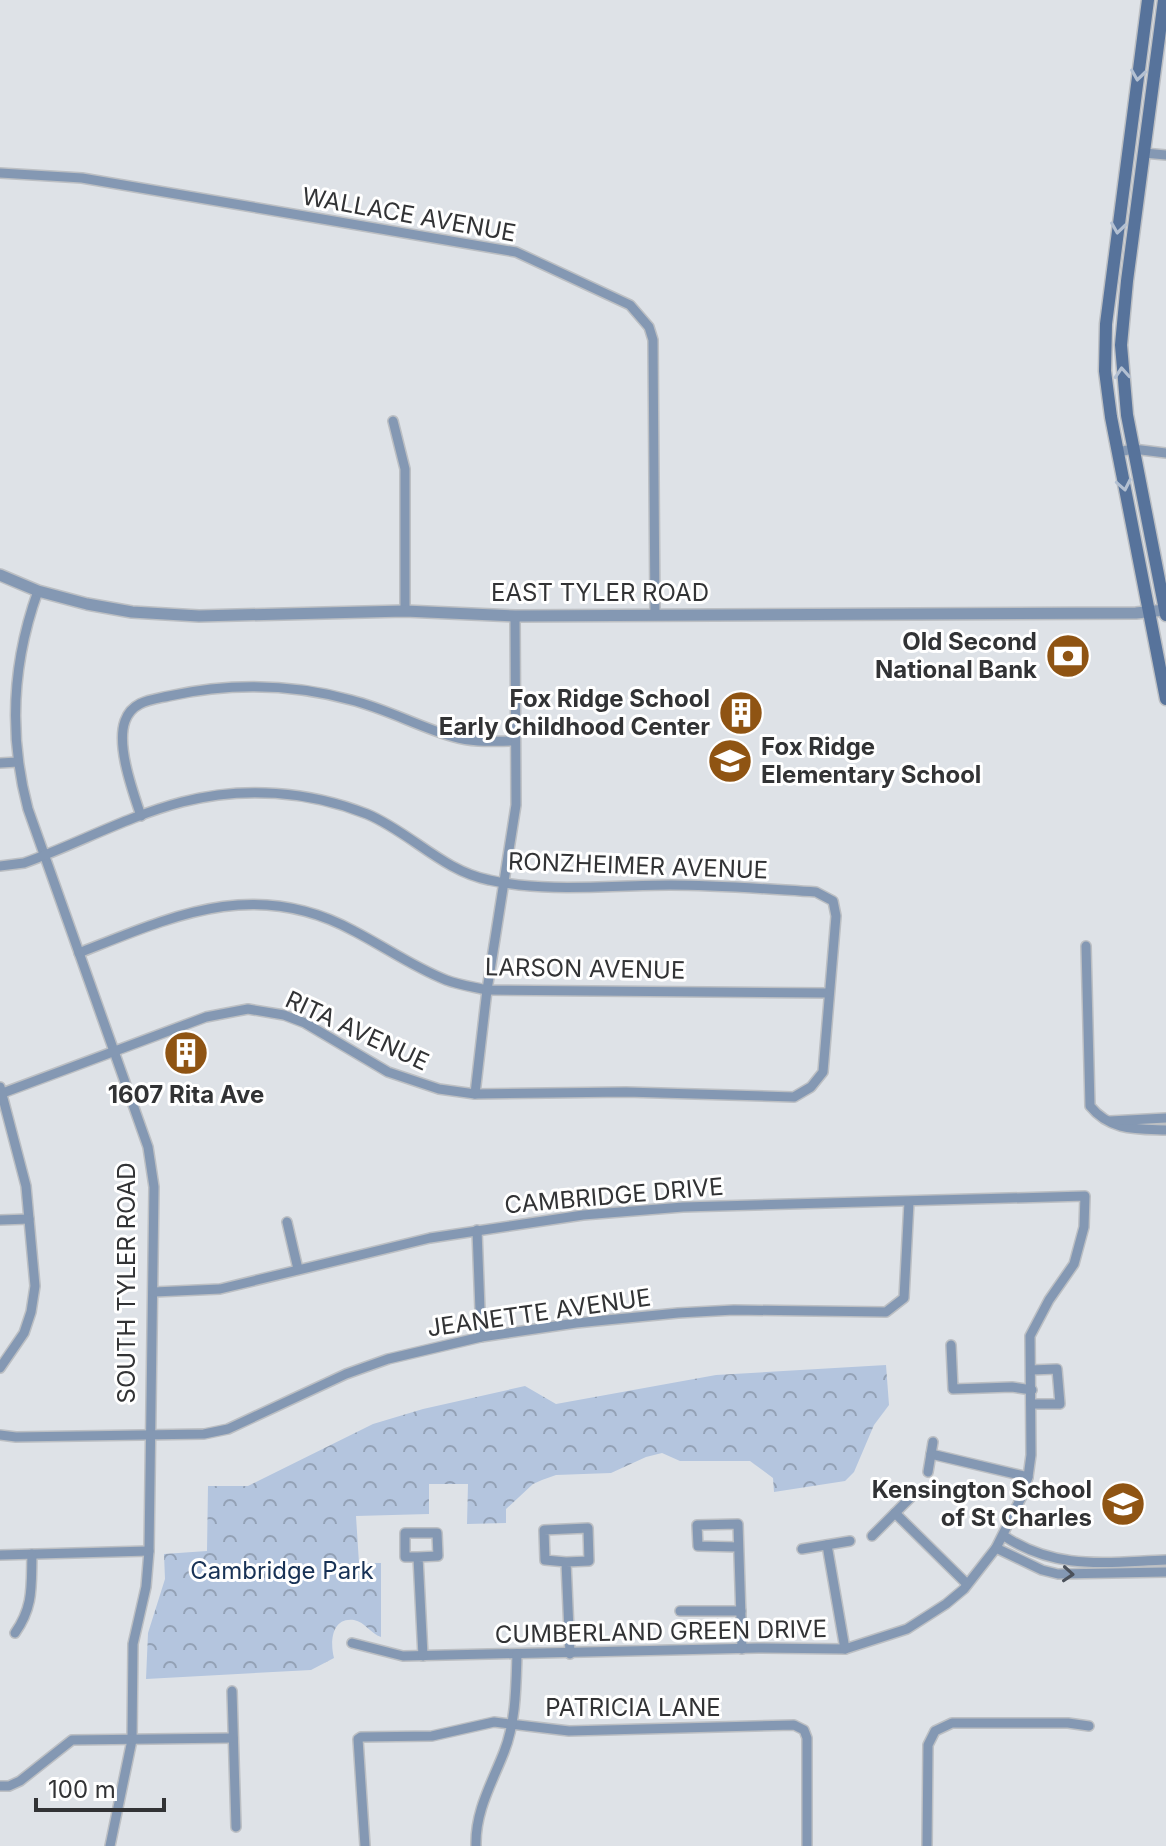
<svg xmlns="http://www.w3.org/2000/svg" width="1166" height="1846" font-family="Inter,sans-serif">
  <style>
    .park { fill: url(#park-crowns) }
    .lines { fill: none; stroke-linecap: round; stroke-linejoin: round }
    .minor-casing { stroke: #bcbfc3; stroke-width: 12 }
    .tertiary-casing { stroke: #bcbfc3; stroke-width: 14 }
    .secondary-casing { stroke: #bcbfc3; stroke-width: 15 }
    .minor { stroke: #8498b3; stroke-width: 9 }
    .tertiary { stroke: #8498b3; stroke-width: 11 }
    .secondary { stroke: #57739b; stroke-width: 12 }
    .oneway { stroke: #b3c0d2 }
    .oneway2 { stroke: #4b515b }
    .labels { text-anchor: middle; stroke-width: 6; stroke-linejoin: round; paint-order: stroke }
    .street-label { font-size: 24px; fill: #323335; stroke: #fff }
    .poi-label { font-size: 24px; font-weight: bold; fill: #323335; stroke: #fff; text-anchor: end }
    .park-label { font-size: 24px; fill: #183256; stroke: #fff }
  </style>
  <defs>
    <pattern id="park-crowns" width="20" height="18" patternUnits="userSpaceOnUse" patternTransform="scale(2)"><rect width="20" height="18" fill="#b4c5de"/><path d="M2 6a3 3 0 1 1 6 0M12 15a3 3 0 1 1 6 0" fill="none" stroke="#93a1b5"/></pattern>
  </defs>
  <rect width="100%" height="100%" fill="#dee2e7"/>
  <path class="park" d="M886,1365L889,1405L874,1425L854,1472L845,1481L774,1492L773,1478L750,1461H680L662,1453L646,1457L611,1473L556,1475L542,1480L533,1484L506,1509V1523L467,1524L468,1484H429V1514L356,1516L359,1563H381V1637C371,1634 365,1622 354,1620C331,1617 330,1643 334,1658L311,1670L146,1679L148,1633L165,1579L164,1554L207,1551L208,1486H248L373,1424L423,1409L525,1386L556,1404L716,1375Z"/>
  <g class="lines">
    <g class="minor-casing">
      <g id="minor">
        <polyline points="1144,153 1166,155"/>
        <polyline points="0,173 82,178 516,252 630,305 649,327 653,340 655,615"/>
        <polyline points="393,421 405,469 405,611"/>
        <polyline points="1118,452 1133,449 1166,453"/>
        <path d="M38,591C12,663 8,734 28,809L148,1147L154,1187L149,1551L146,1587L133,1644L132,1740L110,1846"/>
        <polyline points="0,763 18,762"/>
        <path d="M141,816C133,792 116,746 125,721C132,701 151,700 169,696C229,683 292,684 351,700C387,709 419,727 454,737C474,743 495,741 515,741"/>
        <path d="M0,866L24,863C77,844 128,816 182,802C243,786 309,791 367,814C410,832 443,871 489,880C548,893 610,885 670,885C719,885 767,889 816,892L833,901L836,916L823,1072L811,1087L794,1097L626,1092L475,1094L439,1089L388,1072L305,1023L284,1015L248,1009L206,1017L0,1094"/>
        <path d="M1086,946L1090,1106C1110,1131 1137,1129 1166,1130"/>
        <path d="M79,953C173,916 255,877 354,931C385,947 413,967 446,980C459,985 474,987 487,990L828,993"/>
        <polyline points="0,1087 26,1186 35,1286 31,1312 24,1333 0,1368"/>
        <polyline points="475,1094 487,990 516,805 515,616"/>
        <polyline points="1110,1121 1166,1118"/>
        <polyline points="0,1220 29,1219"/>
        <polyline points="287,1222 298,1269"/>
        <polyline points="477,1230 481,1337"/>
        <polyline points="154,1292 220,1289 430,1238 583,1215 683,1207 1085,1196 1084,1227 1074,1264 1049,1300 1030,1336 1031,1455 1028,1477 1021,1498 996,1548 964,1589 946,1604 907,1629 845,1649 758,1648 403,1656 352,1643"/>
        <polyline points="951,1345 953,1389 1012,1387 1032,1390"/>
        <polyline points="1031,1370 1057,1369 1060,1404 1031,1404"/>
        <polyline points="0,1435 16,1437 204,1434 228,1429 346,1374 388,1359 481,1337 576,1323 678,1313 734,1310 886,1312 904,1298 909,1202"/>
        <polyline points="931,1454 1028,1477"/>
        <polyline points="928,1472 933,1442"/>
        <polyline points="895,1513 967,1584"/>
        <polyline points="872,1536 914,1494"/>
        <path d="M1004,1536C1057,1571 1106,1562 1166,1560"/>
        <polyline points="827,1545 845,1649"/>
        <polyline points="738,1547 698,1546 697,1525 738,1524 742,1649"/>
        <polyline points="996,1548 1042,1570 1058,1574 1166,1572"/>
        <polyline points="802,1549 850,1541"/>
        <polyline points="0,1555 149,1551"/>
        <polyline points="418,1557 405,1557 405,1533 437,1533 438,1556 418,1557 423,1656"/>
        <polyline points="566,1562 545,1560 544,1530 588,1528 589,1561 566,1562 570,1654"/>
        <polyline points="680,1611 741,1611"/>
        <path d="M15,1633C34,1606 31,1586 32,1554"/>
        <polyline points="232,1691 236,1827"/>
        <polyline points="0,1786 9,1786 20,1781 72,1740 233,1738"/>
        <polyline points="365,1846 358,1739 361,1737 432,1736 494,1722 569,1731 794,1725 804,1730 807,1738 807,1846"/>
        <path d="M476,1846C475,1811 492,1783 504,1752C516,1722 516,1686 517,1654"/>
        <polyline points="927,1846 928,1745 935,1731 952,1723 1068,1723 1089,1726"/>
      </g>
    </g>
    <g class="tertiary-casing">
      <polyline id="tertiary" points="0,575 38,591 87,604 132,612 199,616 405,611 515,616 1136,613 1165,610"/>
    </g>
    <g class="secondary-casing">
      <g id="secondary">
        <polyline points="1148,0 1106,324 1105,371 1111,417 1166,699"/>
        <polyline points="1164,0 1127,281 1121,345 1127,415 1166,615"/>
      </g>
    </g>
    <use href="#minor" class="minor"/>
    <use href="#tertiary" class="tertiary"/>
    <use href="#secondary" class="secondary"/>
  </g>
  <defs><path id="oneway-chevron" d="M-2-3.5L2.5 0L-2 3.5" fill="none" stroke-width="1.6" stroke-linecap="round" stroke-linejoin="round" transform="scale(2)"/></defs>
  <g class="oneway">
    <use href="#oneway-chevron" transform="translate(1138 75) rotate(98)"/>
    <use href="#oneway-chevron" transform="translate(1118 228) rotate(98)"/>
    <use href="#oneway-chevron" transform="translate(1122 373) rotate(-94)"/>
    <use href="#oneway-chevron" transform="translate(1124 485) rotate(79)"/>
  </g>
  <use class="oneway2" href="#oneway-chevron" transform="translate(1068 1574) rotate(4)"/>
  <defs>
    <g id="bank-disc" transform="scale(2.3)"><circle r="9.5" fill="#8f5413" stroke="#fff"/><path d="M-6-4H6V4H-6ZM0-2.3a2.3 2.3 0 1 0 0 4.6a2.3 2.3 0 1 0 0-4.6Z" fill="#fff"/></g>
    <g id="building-disc" transform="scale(2.3)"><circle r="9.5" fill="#8f5413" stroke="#fff"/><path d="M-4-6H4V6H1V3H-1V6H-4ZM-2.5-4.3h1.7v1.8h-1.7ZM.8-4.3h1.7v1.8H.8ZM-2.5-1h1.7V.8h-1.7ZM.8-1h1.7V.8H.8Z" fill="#fff"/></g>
    <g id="school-disc" transform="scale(2.3)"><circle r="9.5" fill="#8f5413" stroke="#fff"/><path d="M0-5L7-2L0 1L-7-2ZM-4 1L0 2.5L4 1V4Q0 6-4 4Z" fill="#fff"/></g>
  </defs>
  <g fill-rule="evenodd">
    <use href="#bank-disc" x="1068" y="656"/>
    <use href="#building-disc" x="741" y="713"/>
    <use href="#school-disc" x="730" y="761"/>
    <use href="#building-disc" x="186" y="1053"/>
    <use href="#school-disc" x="1123" y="1504"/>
  </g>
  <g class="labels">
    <g class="street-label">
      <text transform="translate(409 215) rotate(10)" y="8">WALLACE AVENUE</text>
      <text x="600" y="601">EAST TYLER ROAD</text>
      <text transform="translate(638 866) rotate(2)" y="8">RONZHEIMER AVENUE</text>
      <text transform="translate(585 969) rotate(1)" y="8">LARSON AVENUE</text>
      <text transform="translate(357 1031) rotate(25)" y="8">RITA AVENUE</text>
      <text transform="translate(614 1196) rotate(-5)" y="8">CAMBRIDGE DRIVE</text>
      <text transform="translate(127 1283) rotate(-90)" y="8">SOUTH TYLER ROAD</text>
      <text transform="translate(539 1313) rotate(-8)" y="8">JEANETTE AVENUE</text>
      <text transform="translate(661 1632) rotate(-1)" y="8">CUMBERLAND GREEN DRIVE</text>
      <text x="633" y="1716">PATRICIA LANE</text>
    </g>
    <g class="poi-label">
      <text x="1037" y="650">Old Second<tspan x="1037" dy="28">National Bank</tspan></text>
      <text x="710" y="707">Fox Ridge School<tspan x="710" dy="28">Early Childhood Center</tspan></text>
      <text x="761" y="755" text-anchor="start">Fox Ridge<tspan x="761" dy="28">Elementary School</tspan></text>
      <text x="186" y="1103" text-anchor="middle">1607 Rita Ave</text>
      <text x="1092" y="1498">Kensington School<tspan x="1092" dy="28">of St Charles</tspan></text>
    </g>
    <g class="park-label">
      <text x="282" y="1579">Cambridge Park</text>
    </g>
  </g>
  <path d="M36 1798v12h128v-12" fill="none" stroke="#323335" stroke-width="4"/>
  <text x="48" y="1798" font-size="24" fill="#323335" stroke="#ffffff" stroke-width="6" paint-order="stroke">100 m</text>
</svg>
